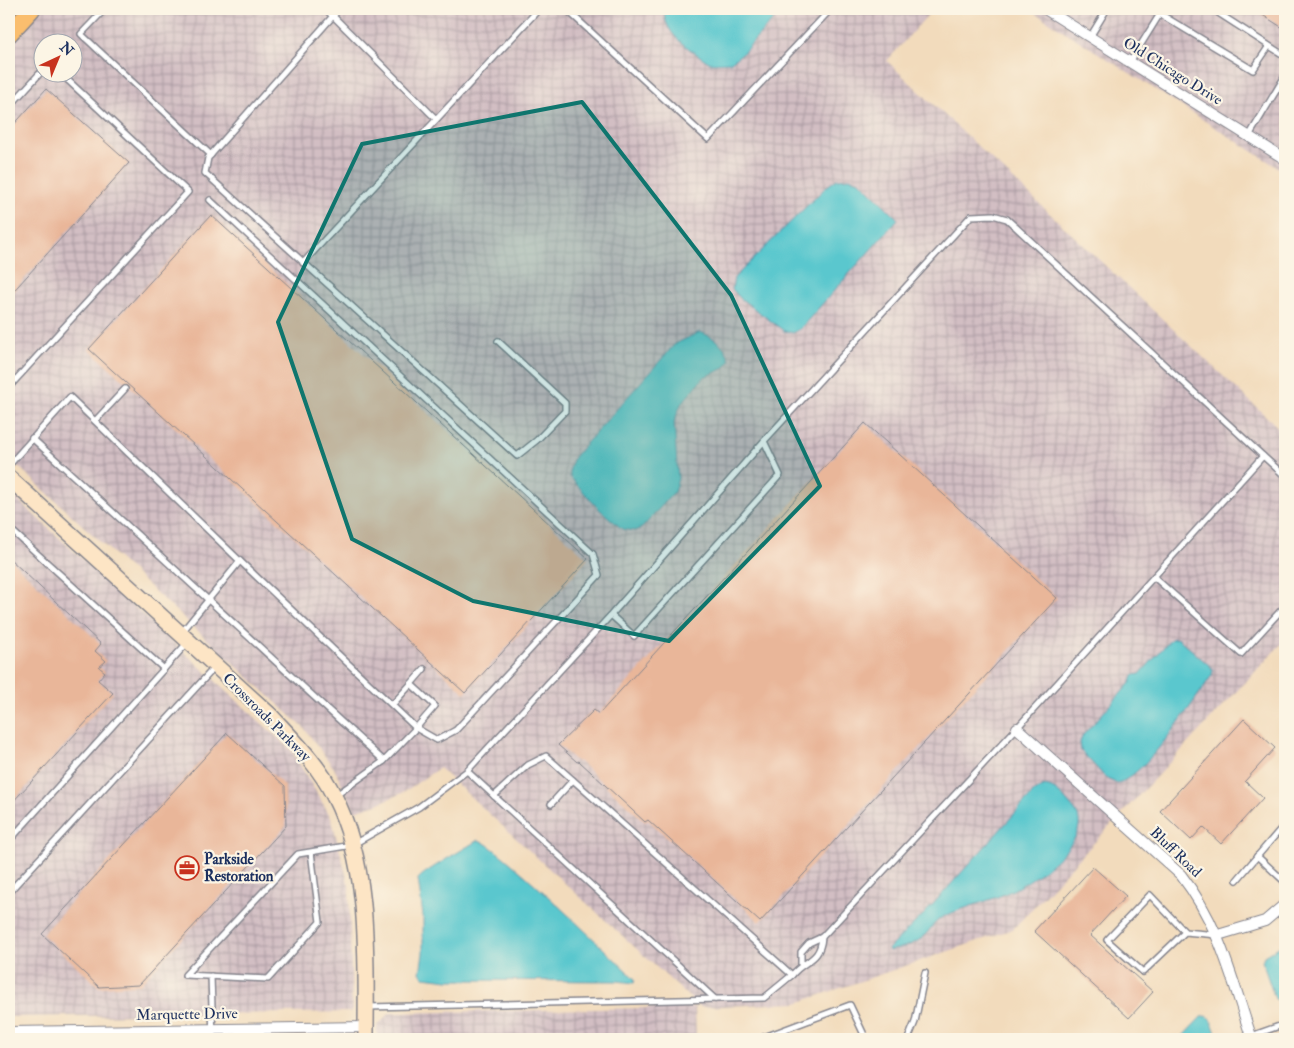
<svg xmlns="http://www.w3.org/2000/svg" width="1294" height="1048" font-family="'IM FELL Double Pica',serif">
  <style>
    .industrial { fill: url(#industrial-grid); fill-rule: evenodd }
    .water { fill: #5ac7ce; stroke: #3a7b96 }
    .building { fill: #e9b699 }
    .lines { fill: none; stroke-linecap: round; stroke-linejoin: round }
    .lane-casing { stroke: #86858d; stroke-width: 8 }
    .street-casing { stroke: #86858d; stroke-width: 12 }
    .secondary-casing { stroke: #86858d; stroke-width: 18 }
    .primary-casing { stroke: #86858d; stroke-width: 19 }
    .lane { stroke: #fff; stroke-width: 5 }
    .street { stroke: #fff; stroke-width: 10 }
    .secondary { stroke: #fde5c5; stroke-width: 15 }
    .primary { stroke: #fabe6e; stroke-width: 16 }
    .marked { fill: #0f766e; fill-opacity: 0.2; stroke: #0f766e; stroke-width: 4; stroke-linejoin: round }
    .labels { text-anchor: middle; stroke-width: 4.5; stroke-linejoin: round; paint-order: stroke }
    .street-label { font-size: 15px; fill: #1b2f5e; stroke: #fcf5e5 }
    .poi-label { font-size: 15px; font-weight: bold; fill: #1b2f5e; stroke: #fcf5e5; text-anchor: start }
  </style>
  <defs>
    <pattern id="industrial-grid" width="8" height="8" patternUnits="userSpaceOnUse" patternTransform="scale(1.25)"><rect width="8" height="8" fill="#d2bec3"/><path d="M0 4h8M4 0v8" fill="none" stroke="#aa9ba2"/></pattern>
  </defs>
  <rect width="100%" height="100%" fill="#fcf5e5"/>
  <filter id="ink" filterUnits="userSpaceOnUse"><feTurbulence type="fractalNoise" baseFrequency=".02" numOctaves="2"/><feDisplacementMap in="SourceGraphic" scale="10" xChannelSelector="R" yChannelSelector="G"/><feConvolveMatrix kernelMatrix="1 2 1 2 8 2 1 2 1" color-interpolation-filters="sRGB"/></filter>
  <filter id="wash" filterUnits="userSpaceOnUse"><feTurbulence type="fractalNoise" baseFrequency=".0096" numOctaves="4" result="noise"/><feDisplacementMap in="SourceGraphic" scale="20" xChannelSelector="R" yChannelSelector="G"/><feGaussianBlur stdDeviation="1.12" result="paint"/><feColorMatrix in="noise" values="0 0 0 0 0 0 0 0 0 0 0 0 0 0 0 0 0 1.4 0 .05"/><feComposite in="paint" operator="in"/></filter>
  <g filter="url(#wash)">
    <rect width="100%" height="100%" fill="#f2dbbc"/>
    <g class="industrial">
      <path d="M39,9H933L887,61L1285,434V640L1013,929L797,1003L700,1007L439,768L404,792L377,804L355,811L334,768L304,728L9,458V41ZM42,42H72V72H42Z"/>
      <polygon points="1029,9 1285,9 1285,172"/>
      <polygon points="9,492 291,750 331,817 349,886 352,1012 9,1017"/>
      <polygon points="695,1007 696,1039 377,1039 377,1026 390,1013"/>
    </g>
    <g class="water">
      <path d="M664,9H783L744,52L731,62L710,63C690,49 664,36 664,9Z"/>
      <polygon points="849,178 860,181 898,219 800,329 793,333 784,331 740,298 732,289 734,278 826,187 837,179"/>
      <path d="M700,332C715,338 726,345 730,361L723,369L704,377L681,404L674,422L678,479L674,492L642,528L634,531L622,529L598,508L570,477V468L574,457L675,344Z"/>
      <path d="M1175,638L1179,639L1210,666L1213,670L1212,675C1197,697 1141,782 1116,783L1107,779L1081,751L1080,742L1083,735L1131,682L1133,675L1140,674L1171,639Z"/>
      <path d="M1044,786C1057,787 1065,799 1073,808C1100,837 1031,882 1007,893C987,902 963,907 943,917C934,922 931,929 924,936C915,945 901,948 889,951L888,949L925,913L1034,792Z"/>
      <path d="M478,840C495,842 614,959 635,979L634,983L617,981L448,980L424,977L420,973L423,953V916L418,879C424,871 466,848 478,840Z"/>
      <polygon points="1285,943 1285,1002 1275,999 1262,961 1264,956"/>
      <polygon points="1205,1016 1211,1019 1218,1039 1180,1039 1201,1017"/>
    </g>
    <g id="blocks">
      <g class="building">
        <polygon points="1253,9 1285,9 1285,25 1283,28"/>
        <polygon points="46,89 129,163 9,296 9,130"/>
        <polygon points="211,215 588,559 465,693 89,349"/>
        <polygon points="865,423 1057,598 760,922 648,820 645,822 579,761 577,762 558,745 594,710 599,714"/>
        <polygon points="9,558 101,644 95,651 106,661 99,667 105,672 98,680 113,693 9,806"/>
        <polygon points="1244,719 1275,748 1245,781 1263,798 1221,844 1203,827 1191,840 1160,811"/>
        <polygon points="227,733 285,786 286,826 139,985 99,987 42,934"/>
        <polygon points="1093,867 1126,896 1090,935 1153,992 1129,1018 1034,931"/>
      </g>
    </g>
  </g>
  <g filter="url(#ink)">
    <use href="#blocks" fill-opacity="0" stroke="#86858d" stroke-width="1"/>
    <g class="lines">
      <g class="lane-casing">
        <g id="lane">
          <polyline points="105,9 81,34 211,155"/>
          <polyline points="325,9 333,16 339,9"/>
          <polyline points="566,9 708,139 831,9"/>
          <polyline points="1212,9 1285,56"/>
          <polyline points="1160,14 1253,70 1269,46"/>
          <polyline points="1090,37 1107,9"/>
          <polyline points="1130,62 1163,9"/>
          <polyline points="9,107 42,71"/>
          <polyline points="436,119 333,16 208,158 205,173 517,456 537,440 565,411 565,403 498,341"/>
          <polyline points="1249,136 1285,76"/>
          <polyline points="210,200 593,554 599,575 456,730 437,740 416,728 384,761 335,796"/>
          <polyline points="303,263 539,9"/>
          <polyline points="9,387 188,192 59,72"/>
          <polyline points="95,421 125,389"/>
          <polyline points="32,438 384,761"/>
          <polyline points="764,441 971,216 993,215 1007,219 1263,456"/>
          <polyline points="9,465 70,397 240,561"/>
          <polyline points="9,528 164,669"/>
          <polyline points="1154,577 1241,654 1285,606"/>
          <polyline points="182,632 240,561 416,728 435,706 411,684 392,705"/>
          <polyline points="411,684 424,669"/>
          <polyline points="467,771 611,615 764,441 780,475 634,636 611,615"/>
          <polyline points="551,804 573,780"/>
          <polyline points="9,841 188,642"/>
          <polyline points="311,852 320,922 268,979 185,975 298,854 352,845 419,807 467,771 715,999"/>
          <polyline points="1257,856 1285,882"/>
          <polyline points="1237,880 1285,824"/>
          <polyline points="9,892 215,667"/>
          <polyline points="1185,932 1150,895 1107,940 1143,972 1185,932 1217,935"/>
          <polyline points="822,937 1017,728 1263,456 1285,476"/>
          <path d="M792,975C805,959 820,962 822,937L809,943L801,952V964"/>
          <polyline points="211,976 213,1039"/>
          <polyline points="368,1007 764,998 792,975 546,756 528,765 494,796"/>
          <polyline points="170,1029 170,1039"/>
          <polyline points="1251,1036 1285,1024"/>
          <polyline points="759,1039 850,1005 866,1039"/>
          <polyline points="908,1039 915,1022 925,973"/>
          <polyline points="1129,1039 1130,1039"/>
        </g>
      </g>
      <g class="street-casing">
        <g id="street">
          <polyline points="1045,9 1285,159"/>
          <path d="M1017,728L1181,875C1220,925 1232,980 1252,1039"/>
          <polyline points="1218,935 1265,921 1285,904"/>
          <polyline points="9,1032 366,1027"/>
        </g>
      </g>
      <g class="secondary-casing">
        <path id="secondary" d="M9,478L271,716C294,741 319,765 334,796C371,867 366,961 366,1039"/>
      </g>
      <g class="primary-casing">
        <polyline id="primary" points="9,34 32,9"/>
      </g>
      <use href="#lane" class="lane"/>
      <use href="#street" class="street"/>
      <use href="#secondary" class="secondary"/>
      <use href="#primary" class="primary"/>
    </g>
  </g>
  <path class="marked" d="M582,102L731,295L820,486L669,641L473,601L352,539L278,322L362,144Z"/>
  <defs>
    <g id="office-ring" transform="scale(1.25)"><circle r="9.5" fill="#fcf5e5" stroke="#c8321e" stroke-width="1.5"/><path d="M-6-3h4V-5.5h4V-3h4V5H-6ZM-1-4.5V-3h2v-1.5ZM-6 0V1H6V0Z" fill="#c8321e"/></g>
  </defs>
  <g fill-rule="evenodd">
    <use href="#office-ring" x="187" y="868"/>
  </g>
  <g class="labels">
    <g class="street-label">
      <text transform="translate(1173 71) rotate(32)" y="5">Old Chicago Drive</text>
      <text transform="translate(267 717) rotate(45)" y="5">Crossroads Parkway</text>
      <text transform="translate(1176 852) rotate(44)" y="5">Bluff Road</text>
      <text transform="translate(187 1014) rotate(-1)" y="5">Marquette Drive</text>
    </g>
    <g class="poi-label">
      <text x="204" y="864">Parkside<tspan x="204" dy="17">Restoration</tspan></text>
    </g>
  </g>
  <rect width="1294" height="1048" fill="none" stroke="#fcf5e5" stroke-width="30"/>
  <g transform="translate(58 58) rotate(44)"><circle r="24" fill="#fcf5e5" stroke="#a2a6af"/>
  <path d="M0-4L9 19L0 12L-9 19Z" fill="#c8321e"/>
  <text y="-8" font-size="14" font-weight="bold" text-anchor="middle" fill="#1b2f5e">N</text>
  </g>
</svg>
